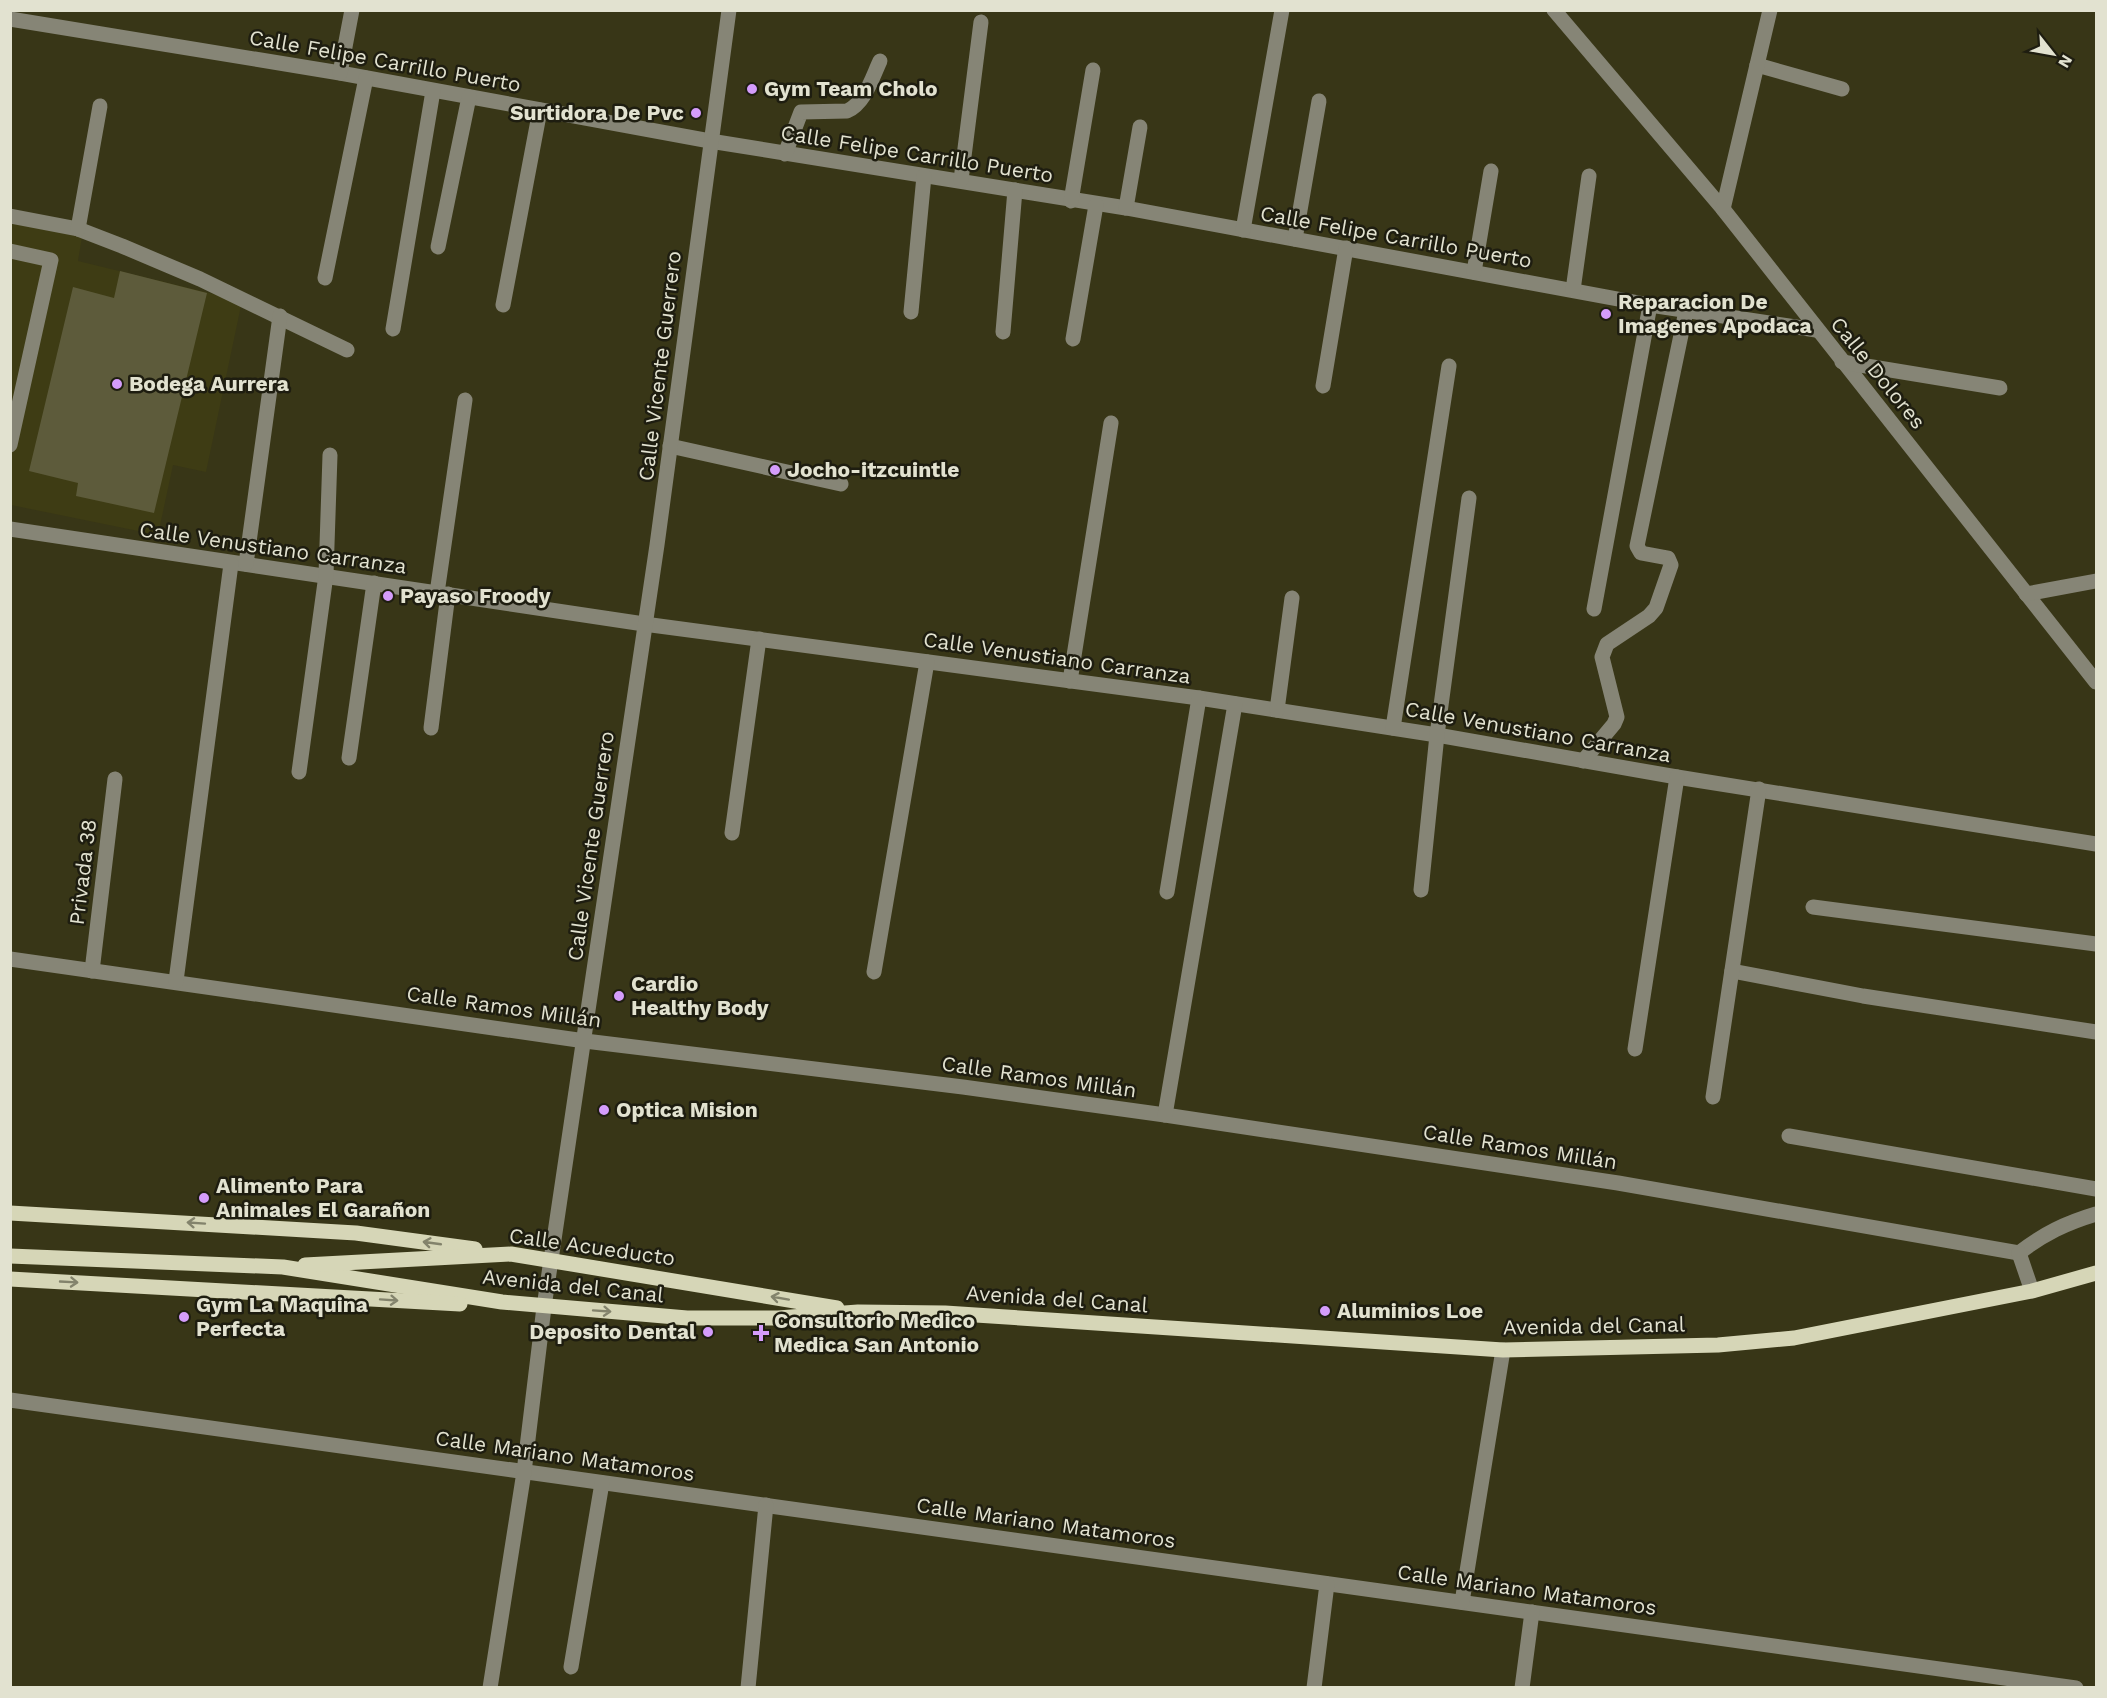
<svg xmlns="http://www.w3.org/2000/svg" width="2107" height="1698" font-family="'Work Sans',sans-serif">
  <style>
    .built { fill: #3e3c14 }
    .building { fill: #5d5b3b }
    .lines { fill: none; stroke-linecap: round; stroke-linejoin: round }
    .minor { stroke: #868576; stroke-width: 15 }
    .major { stroke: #d6d6b7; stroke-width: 15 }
    .oneway { stroke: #83836c }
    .poi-dot { fill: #d49cfb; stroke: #1e1d10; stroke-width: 2 }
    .labels { text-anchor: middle; stroke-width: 5; stroke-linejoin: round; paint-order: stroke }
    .street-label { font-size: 21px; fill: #e2e2d0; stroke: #1e1d10 }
    .poi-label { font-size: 21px; font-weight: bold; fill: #e2e2d0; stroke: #1e1d10; text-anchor: start }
  </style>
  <rect width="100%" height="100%" fill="#383617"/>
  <polygon class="built" points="10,223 82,237 78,261 242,301 206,472 173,465 158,535 11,505"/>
  <polygon class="building" points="120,271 207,293 154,513 76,496 78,483 29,471 73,287 114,298"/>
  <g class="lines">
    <g class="minor">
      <polyline points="1554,10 1723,209 2096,682"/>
      <polyline points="10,19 340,73 710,141 1126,208 1650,305 1816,330"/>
      <polyline points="1757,65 1842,89"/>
      <polyline points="340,73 352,10"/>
      <path d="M785,154L801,112L847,111C865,103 872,78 880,61"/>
      <polyline points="961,180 981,22"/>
      <polyline points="1071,201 1093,70"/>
      <polyline points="1126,208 1140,127"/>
      <polyline points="1723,209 1770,10"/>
      <polyline points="10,216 78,229 122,246 200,279 347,350"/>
      <polyline points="78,229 100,106"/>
      <polyline points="1243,230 1282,10"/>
      <polyline points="1295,239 1319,101"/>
      <polyline points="438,247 469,97"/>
      <polyline points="10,251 51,260 10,445"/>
      <polyline points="1474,272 1491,171"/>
      <polyline points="325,278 366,78"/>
      <polyline points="1573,290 1589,176"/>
      <polyline points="503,305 540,110"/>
      <polyline points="911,312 924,176"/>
      <polyline points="393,329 433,91"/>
      <polyline points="1003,332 1015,190"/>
      <polyline points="1073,339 1096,205"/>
      <polyline points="1842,362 2000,388"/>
      <polyline points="1323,386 1346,248"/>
      <polyline points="670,446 841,484"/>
      <polyline points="10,529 644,624 1199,698 1437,735 1677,777 2096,844"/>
      <polyline points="246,564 280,316"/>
      <polyline points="437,593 465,400"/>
      <polyline points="2026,594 2096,581"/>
      <polyline points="1594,609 1650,305"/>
      <polyline points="1070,681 1111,423"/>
      <polyline points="1277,710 1292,598"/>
      <polyline points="431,728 448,594"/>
      <polyline points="1393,728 1449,366"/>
      <polyline points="349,758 374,583"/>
      <polyline points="1583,761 1614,724 1617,717 1602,657 1607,644 1649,616 1656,608 1671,565 1668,558 1641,553 1637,546 1686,311"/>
      <polyline points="299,772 326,575 330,455"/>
      <polyline points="732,833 759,639"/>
      <polyline points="1421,890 1437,735 1469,498"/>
      <polyline points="1167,892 1199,698"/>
      <polyline points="1813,907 2096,944"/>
      <polyline points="10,959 585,1041 963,1087 1165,1115 1618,1183 2019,1253"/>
      <polyline points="92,971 115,779"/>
      <polyline points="1732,971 1863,996 2096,1032"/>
      <polyline points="874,972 927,662"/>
      <polyline points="176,981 231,564"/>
      <polyline points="1635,1049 1677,777"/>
      <polyline points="1713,1097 1759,789"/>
      <polyline points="1165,1115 1235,704"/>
      <polyline points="1789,1136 2096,1189"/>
      <path d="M2019,1253C2043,1234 2066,1223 2096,1214"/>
      <polyline points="2019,1253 2032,1291"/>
      <polyline points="10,1400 2076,1688"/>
      <polyline points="1462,1602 1503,1350"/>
      <polyline points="571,1667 602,1483"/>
      <polyline points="490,1688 524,1472 544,1307 657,545 729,10"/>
      <polyline points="748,1688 766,1505"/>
      <polyline points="1314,1688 1327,1584"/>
      <polyline points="1522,1688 1532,1612"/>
    </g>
    <g class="major">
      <polyline points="10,1213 356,1233 475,1249"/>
      <polyline points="10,1256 283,1267 502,1302 687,1318 778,1318 858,1312 945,1313 1503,1350 1718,1345 1794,1338 2032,1291 2096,1273"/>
      <polyline points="305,1265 511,1254 837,1308"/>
      <polyline points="10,1279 460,1304"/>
    </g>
  </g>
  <defs><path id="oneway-shaft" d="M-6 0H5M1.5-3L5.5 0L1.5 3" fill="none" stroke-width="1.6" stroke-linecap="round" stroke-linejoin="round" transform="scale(1.5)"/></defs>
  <g class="oneway">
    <use href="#oneway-shaft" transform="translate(196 1223) rotate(-176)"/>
    <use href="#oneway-shaft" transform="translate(432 1243) rotate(-172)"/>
    <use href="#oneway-shaft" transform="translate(69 1282) rotate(3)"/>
    <use href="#oneway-shaft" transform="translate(780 1298) rotate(-170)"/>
    <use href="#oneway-shaft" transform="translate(389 1300) rotate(4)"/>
    <use href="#oneway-shaft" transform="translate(602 1311) rotate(4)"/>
  </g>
  <g class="poi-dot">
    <circle cx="752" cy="89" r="6"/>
    <circle cx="696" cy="113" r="6"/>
    <circle cx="1606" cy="314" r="6"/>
    <circle cx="117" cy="384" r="6"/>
    <circle cx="775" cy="470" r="6"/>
    <circle cx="388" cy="596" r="6"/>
    <circle cx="619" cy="996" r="6"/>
    <circle cx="604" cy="1110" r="6"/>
    <circle cx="204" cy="1198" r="6"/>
    <circle cx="1325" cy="1311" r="6"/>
    <circle cx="184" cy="1317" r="6"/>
    <circle cx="708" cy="1332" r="6"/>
    <path d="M758 1324h6v6h6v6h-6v6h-6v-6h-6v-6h6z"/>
  </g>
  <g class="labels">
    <g class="street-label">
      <text transform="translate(385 61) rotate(10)" y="7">Calle Felipe Carrillo Puerto</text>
      <text transform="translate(917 154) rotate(9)" y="7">Calle Felipe Carrillo Puerto</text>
      <text transform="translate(1396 237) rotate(10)" y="7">Calle Felipe Carrillo Puerto</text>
      <text transform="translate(660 366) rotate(-83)" y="7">Calle Vicente Guerrero</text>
      <text transform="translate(1878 373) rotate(51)" y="7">Calle Dolores</text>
      <text transform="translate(273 548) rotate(8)" y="7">Calle Venustiano Carranza</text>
      <text transform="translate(1057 658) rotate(8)" y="7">Calle Venustiano Carranza</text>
      <text transform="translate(1538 732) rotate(10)" y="7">Calle Venustiano Carranza</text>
      <text transform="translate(591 846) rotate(-82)" y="7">Calle Vicente Guerrero</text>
      <text transform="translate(83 872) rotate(-83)" y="7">Privada 38</text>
      <text transform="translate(504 1007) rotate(8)" y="7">Calle Ramos Millán</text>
      <text transform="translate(1039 1077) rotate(8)" y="7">Calle Ramos Millán</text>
      <text transform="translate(1520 1147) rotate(9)" y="7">Calle Ramos Millán</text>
      <text transform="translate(592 1247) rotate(8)" y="7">Calle Acueducto</text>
      <text transform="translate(573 1286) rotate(6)" y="7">Avenida del Canal</text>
      <text transform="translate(1057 1299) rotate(4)" y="7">Avenida del Canal</text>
      <text transform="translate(1594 1326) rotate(-1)" y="7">Avenida del Canal</text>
      <text transform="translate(565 1456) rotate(8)" y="7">Calle Mariano Matamoros</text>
      <text transform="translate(1046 1523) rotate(8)" y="7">Calle Mariano Matamoros</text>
      <text transform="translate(1527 1590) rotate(8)" y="7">Calle Mariano Matamoros</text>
    </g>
    <g class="poi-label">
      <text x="764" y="96">Gym Team Cholo</text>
      <text x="684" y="120" text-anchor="end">Surtidora De Pvc</text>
      <text x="1618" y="309">Reparacion De<tspan x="1618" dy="24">Imagenes Apodaca</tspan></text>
      <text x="129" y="391">Bodega Aurrera</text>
      <text x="787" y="477">Jocho-itzcuintle</text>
      <text x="400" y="603">Payaso Froody</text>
      <text x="631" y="991">Cardio<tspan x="631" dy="24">Healthy Body</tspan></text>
      <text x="616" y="1117">Optica Mision</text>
      <text x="216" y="1193">Alimento Para<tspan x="216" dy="24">Animales El Garañon</tspan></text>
      <text x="196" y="1312">Gym La Maquina<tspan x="196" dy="24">Perfecta</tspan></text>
      <text x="1337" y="1318">Aluminios Loe</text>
      <text x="774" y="1328">Consultorio Medico<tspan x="774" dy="24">Medica San Antonio</tspan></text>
      <text x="696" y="1339" text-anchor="end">Deposito Dental</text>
    </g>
  </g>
  <rect width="2107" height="1698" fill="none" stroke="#e2e2d0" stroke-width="24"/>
  <g transform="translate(2053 54) rotate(121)" stroke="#1e1d10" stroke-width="4.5" paint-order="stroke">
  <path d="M0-4.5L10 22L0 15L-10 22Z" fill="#e2e2d0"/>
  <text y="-9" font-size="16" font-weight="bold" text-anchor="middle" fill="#e2e2d0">N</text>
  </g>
</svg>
